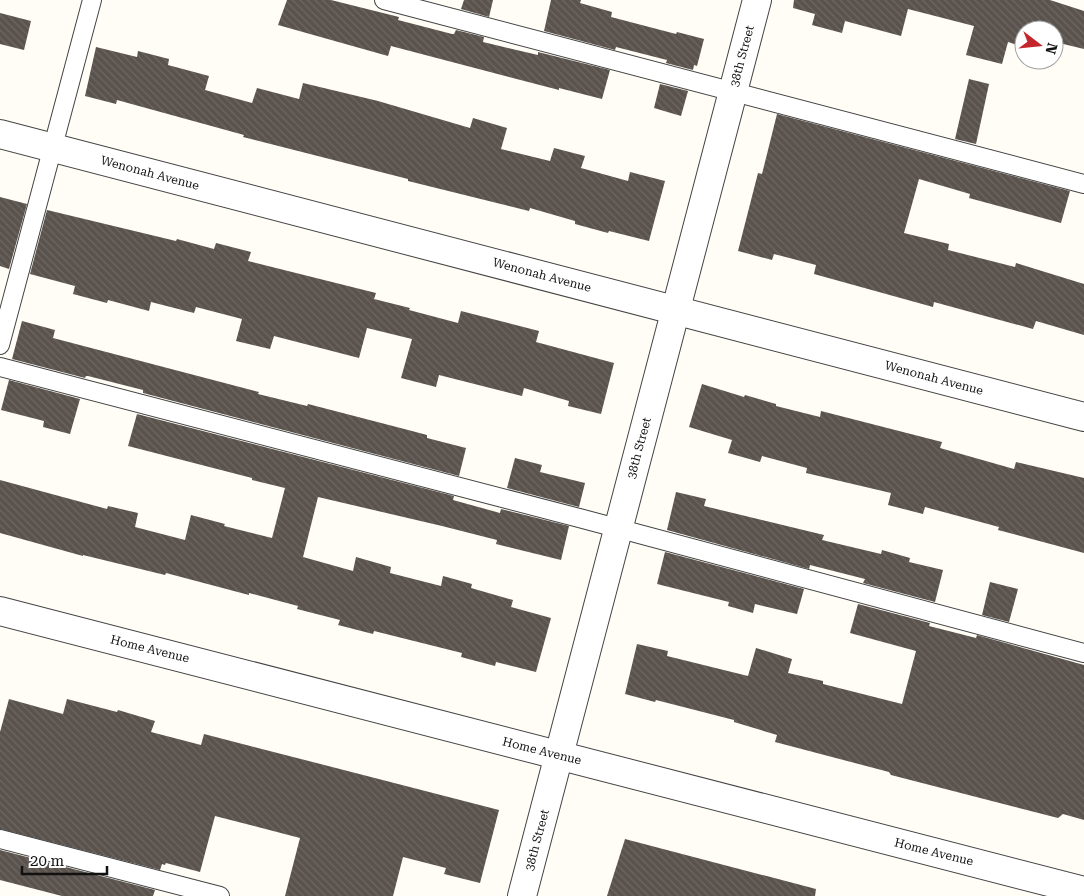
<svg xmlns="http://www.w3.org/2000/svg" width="1084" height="896" font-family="'Roboto Serif',serif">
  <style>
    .building { fill: url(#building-back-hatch) }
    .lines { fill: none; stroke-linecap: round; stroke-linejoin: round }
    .service-casing { stroke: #444; stroke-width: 20 }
    .minor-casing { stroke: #444; stroke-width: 30 }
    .service { stroke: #fff; stroke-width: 18 }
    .minor { stroke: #fff; stroke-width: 28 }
    .labels { text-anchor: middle; stroke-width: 5; stroke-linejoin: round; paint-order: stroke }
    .street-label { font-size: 12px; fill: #111; stroke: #fff }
  </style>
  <defs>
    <pattern id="building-back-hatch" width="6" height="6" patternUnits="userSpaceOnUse" patternTransform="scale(1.25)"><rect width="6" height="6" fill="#5a524d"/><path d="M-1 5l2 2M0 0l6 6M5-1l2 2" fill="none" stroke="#6d6662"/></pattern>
  </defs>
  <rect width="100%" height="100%" fill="#fffdf5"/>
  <g class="building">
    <polygon points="287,0 331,0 399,17 398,20 452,34 454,34 456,30 484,37 483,42 538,55 538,52 610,70 602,99 559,88 559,90 391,46 388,56 278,25"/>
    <polygon points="464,0 493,0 489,17 461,9"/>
    <polygon points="551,0 581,0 580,3 612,12 611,17 676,34 677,32 704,39 697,66 694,65 693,70 666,63 667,60 616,47 615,50 544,31"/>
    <polygon points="794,0 1050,0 1084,11 1084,49 1055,42 1054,44 1054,30 1024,30 1024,47 1008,42 1002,64 966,55 974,26 908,9 901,36 845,21 842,33 812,25 815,14 793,8"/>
    <polygon points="0,13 31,21 24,50 0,44"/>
    <polygon points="96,47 137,57 138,51 169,59 168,65 209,76 205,90 252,103 257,88 299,99 303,83 378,101 470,128 473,118 507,128 501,149 550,161 554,148 585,156 581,168 628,181 630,172 665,181 649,241 609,231 608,233 575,224 575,221 530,208 529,211 408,181 408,179 243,137 244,135 117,100 116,104 85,96"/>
    <polygon points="969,79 989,84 976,144 955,139"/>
    <polygon points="660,84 688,91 681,116 654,108"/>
    <polygon points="777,114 1070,191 1061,223 969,198 970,194 919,179 904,233 949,244 948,250 1015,267 1016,263 1084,284 1084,335 1036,321 1033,329 934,302 933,307 814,274 816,265 774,254 772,260 738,251 758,173 762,174"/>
    <polygon points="0,197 27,204 9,269 0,266"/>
    <polygon points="47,210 176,241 177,239 214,249 216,243 251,252 248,261 376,293 374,299 410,308 409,310 458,323 461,311 539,331 536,342 614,363 601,414 568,406 569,401 524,388 522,396 439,375 436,387 401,378 412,339 367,328 359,358 274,336 270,349 236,341 242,319 196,307 194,313 151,302 149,311 108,300 107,303 73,294 75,286 30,274"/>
    <polygon points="22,321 55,330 53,338 259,392 258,394 307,406 308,404 412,431 427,435 427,438 466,448 459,476 143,393 143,390 88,376 86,376 85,378 12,359"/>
    <polygon points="9,380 80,399 70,434 43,427 44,421 1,410"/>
    <polygon points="702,384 744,397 745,395 776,404 776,406 820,417 821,411 942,442 940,448 1014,469 1016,462 1084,478 1084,553 998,530 999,527 925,507 923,514 888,505 891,493 806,473 807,468 762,456 760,462 728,453 732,440 689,427"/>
    <polygon points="137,414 454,496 453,500 500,513 501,509 569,526 561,560 496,544 497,540 442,526 318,497 303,557 353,571 356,557 391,567 390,573 441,586 443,576 472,584 471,588 513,600 511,607 551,618 536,672 496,662 495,666 461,657 462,653 374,631 373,634 338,625 340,620 297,609 298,606 249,593 249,595 166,573 165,575 83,555 83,556 0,533 0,480 107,509 108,506 138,513 135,527 185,540 191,515 225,524 224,526 272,538 285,488 252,480 252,478 128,446"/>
    <polygon points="515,458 542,465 540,472 585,483 579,507 507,488"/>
    <polygon points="676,492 706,499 704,506 824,535 822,540 881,554 882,550 910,558 909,562 943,570 935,602 863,583 865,579 810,565 809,569 667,530"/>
    <polygon points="665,552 804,589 797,614 755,604 753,613 728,606 729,602 657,584"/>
    <polygon points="990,582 1018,589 1009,622 982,615"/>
    <polygon points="858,604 930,623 929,626 976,638 977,635 1084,665 1084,820 1063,814 1058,818 891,775 889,772 775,742 777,735 734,722 734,720 656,700 655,702 625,694 637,644 668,651 667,656 748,676 756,648 792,659 788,673 823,681 823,684 902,704 916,651 850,633"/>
    <polygon points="9,699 63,714 67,699 117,712 118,710 155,721 151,732 201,745 204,734 499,810 480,883 444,874 446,868 403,857 393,896 285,896 300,838 215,816 200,872 166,863 165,865 162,864 160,870 0,829 0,732"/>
    <polygon points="625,839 816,889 815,896 607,896"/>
    <polygon points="0,850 155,890 153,896 62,896 0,880"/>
  </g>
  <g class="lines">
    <g class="service-casing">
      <g id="service">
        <polyline points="384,0 1084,184"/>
        <polyline points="0,345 92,0"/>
        <polyline points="0,367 583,519 1084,653"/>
        <polyline points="0,839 220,896"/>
      </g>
    </g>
    <g class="minor-casing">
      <g id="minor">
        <polyline points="0,134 1084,417"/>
        <polyline points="0,611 1084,891"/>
        <polyline points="522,896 757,0"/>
      </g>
    </g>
    <use href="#service" class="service"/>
    <use href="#minor" class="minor"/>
  </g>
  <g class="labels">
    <g class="street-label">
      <text transform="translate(742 56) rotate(-75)" y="4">38th Street</text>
      <text transform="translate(150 173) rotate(15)" y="4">Wenonah Avenue</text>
      <text transform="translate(542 275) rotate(15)" y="4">Wenonah Avenue</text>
      <text transform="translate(934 378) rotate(15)" y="4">Wenonah Avenue</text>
      <text transform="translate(639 448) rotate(-75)" y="4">38th Street</text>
      <text transform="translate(150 649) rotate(14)" y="4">Home Avenue</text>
      <text transform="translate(542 751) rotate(14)" y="4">Home Avenue</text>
      <text transform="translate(537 840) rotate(-75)" y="4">38th Street</text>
      <text transform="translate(934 852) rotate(14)" y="4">Home Avenue</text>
    </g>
  </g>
  <g transform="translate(1039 45) rotate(106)"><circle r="24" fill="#ffffff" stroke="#a0a0a0"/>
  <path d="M0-4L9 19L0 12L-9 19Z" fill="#c4262e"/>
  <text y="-8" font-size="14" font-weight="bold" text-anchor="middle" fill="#111111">N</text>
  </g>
  <path d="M22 866v8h85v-8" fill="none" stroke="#111111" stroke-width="2.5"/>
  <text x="30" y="866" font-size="15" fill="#111111" stroke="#ffffff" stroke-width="4" paint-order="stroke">20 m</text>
</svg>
